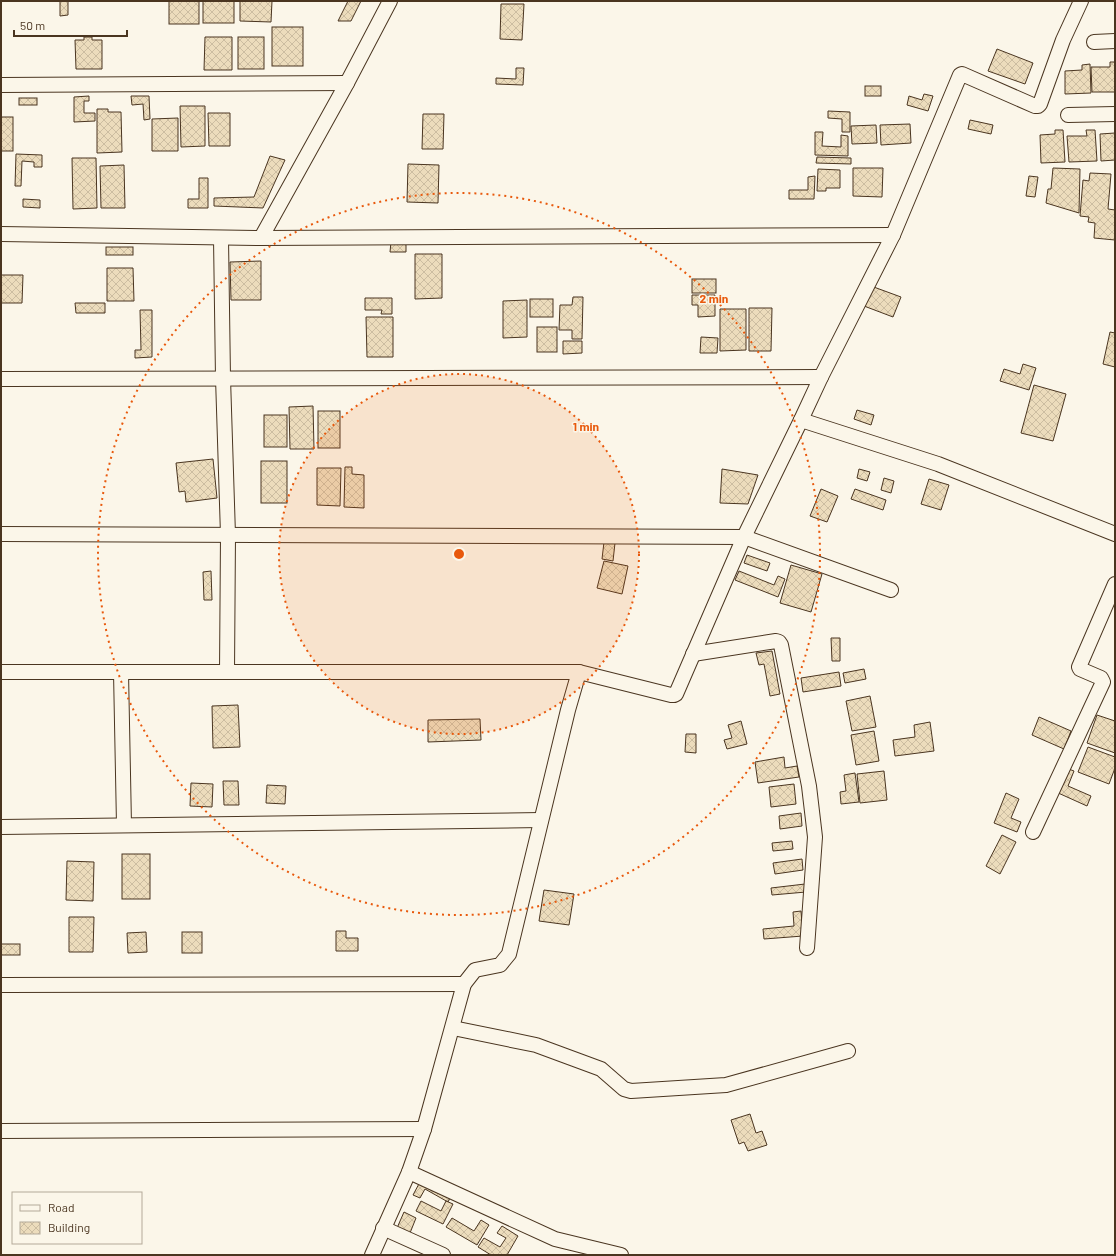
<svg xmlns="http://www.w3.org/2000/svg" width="1116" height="1256" font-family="Barlow,sans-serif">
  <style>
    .building { fill: url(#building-cross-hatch); stroke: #4a3520 }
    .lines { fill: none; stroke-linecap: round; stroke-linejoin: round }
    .street-casing { stroke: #4a3520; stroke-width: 16 }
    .street { stroke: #fbf6e9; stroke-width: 14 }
    .ring { fill: none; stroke: #e8590c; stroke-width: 2; stroke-dasharray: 2 4 }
    .centre { fill: #e8590c; stroke: #fbf6e9; stroke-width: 2 }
    .ring-label { font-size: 12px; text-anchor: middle; font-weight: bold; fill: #e8590c; stroke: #fbf6e9; stroke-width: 3; stroke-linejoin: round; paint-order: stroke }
  </style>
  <defs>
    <pattern id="building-cross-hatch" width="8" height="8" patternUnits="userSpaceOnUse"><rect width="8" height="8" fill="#ecdcbc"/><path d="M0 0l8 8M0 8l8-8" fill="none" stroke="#ccbda1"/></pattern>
  </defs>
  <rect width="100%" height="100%" fill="#fbf6e9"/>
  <g class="building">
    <polygon points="60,1 68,1 68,15 60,16"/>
    <rect x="169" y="1" width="30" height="23"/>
    <rect x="203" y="1" width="31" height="22"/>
    <polygon points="240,1 272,1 271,22 240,21"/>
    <polygon points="348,1 361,1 351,21 338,21"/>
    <polygon points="501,4 524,4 522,40 500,39"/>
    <rect x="272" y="27" width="31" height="39"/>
    <polygon points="84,37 92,37 92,40 102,40 102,69 76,69 75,40 84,40"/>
    <polygon points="205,37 232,37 232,70 204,70"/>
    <rect x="238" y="37" width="26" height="32"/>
    <polygon points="997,49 1033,63 1025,84 988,71"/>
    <polygon points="1110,62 1115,62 1115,92 1092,92 1091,67 1110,67"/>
    <polygon points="1090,64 1091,93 1065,94 1065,71 1082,70 1082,65"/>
    <polygon points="516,68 524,68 523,85 496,84 496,78 516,79"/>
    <rect x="865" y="86" width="16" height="10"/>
    <polygon points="924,94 933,96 928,111 907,105 909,96 922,100"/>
    <polygon points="89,96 89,101 84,101 84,113 95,113 95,121 74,122 74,97"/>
    <polygon points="131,96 149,96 150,119 144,120 143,104 132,105"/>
    <rect x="19" y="98" width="18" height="7"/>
    <polygon points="180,106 205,106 205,146 181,147"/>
    <polygon points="97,109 108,109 108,112 121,112 122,152 97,153"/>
    <polygon points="828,111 850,112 850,132 842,132 842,119 828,118"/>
    <polygon points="208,113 230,113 230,146 209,146"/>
    <polygon points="423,114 444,114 443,149 422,149"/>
    <rect x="1" y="117" width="12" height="34"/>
    <polygon points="178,118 178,151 152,151 152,119"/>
    <polygon points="970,120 993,125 991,134 968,129"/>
    <polygon points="910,124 911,143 881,145 880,125"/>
    <polygon points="876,125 877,143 852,144 851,126"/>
    <polygon points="1055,130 1063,130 1065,162 1041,163 1040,135 1055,134"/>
    <polygon points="1086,130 1095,130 1097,161 1069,162 1067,136 1087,136"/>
    <polygon points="815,132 823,132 822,146 841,147 841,135 848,136 848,156 815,155"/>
    <polygon points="1115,133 1115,160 1101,161 1100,134"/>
    <polygon points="16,154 42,155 42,167 34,167 34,162 22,161 21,186 15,186"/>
    <polygon points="270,156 285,160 263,208 214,206 214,198 254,197"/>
    <polygon points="817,157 851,158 851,164 816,163"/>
    <polygon points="72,158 96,158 97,208 73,209"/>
    <polygon points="408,164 439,165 438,203 407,202"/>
    <polygon points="124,165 125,208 101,208 100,166"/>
    <polygon points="853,168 883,168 882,197 853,196"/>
    <polygon points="1053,168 1080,169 1079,213 1046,203 1048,189 1051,189"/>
    <polygon points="818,169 840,170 840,188 826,188 826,191 817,191"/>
    <polygon points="1090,173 1111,174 1108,209 1115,210 1115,240 1094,238 1095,223 1088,222 1089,217 1080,216 1083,180 1089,181"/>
    <polygon points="815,176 814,199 789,199 789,190 808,190 808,177"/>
    <polygon points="1029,176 1038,177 1035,197 1026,196"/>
    <polygon points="199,178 208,178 208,208 188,208 188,199 199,199"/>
    <polygon points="23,199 40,200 40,208 23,207"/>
    <polygon points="391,242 406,242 406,252 390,252"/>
    <rect x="106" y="247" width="27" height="8"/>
    <polygon points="415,254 442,254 442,298 415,299"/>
    <polygon points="261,261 261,300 231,300 230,262"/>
    <polygon points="107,268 133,268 134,301 107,301"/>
    <polygon points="1,275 23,275 22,303 1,303"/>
    <rect x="692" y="279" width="24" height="14"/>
    <polygon points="871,286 901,297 893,317 864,306"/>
    <polygon points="692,295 715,295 715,316 698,317 698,305 692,305"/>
    <polygon points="573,297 583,297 582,339 572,339 572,330 559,330 560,305 572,305"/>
    <polygon points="365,298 392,298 392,314 381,314 382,310 365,310"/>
    <rect x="530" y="299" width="23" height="18"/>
    <polygon points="527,300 527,337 503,338 503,301"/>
    <polygon points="75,303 105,303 105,313 76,313"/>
    <polygon points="749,308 772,308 771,351 749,351"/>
    <polygon points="720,309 746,309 746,350 720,351"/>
    <polygon points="140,310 152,310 152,357 135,358 135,350 141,350"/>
    <polygon points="366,317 393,317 393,357 367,357"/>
    <rect x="537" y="327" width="20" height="25"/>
    <polygon points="1110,332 1115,333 1115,367 1103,364"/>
    <polygon points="701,337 718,338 717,353 700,353"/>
    <polygon points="563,341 582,341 582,353 563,354"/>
    <polygon points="1023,364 1036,368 1029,390 1000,381 1004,369 1020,374"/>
    <polygon points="1034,385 1066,394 1053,441 1021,433"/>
    <polygon points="313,406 314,449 290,449 289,407"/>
    <polygon points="857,410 874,415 871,425 854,419"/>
    <rect x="318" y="411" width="22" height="37"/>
    <rect x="264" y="415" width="23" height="32"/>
    <polygon points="213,459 217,498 186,502 185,491 179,492 176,463"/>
    <rect x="261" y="461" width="26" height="42"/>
    <polygon points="345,467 352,467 352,474 364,475 364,508 344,507"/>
    <polygon points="317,468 341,468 340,506 317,505"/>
    <polygon points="722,469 758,475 748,504 720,503"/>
    <polygon points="859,469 870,472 867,481 857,478"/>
    <polygon points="884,478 894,481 891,493 881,490"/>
    <polygon points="929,479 949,485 941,510 921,504"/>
    <polygon points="821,489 838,496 827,522 810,516"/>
    <polygon points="855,489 886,500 883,510 851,499"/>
    <polygon points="604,542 615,543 613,561 602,559"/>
    <polygon points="747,555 770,563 767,571 744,563"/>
    <polygon points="604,561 628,566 622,594 597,588"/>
    <polygon points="791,565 822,574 811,612 780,603"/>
    <polygon points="211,571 212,600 204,600 203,572"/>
    <polygon points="739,571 774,585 778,576 785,579 778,597 735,580"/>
    <polygon points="831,638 840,638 840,661 832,661"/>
    <polygon points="772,651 780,694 770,696 764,664 759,665 756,653"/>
    <polygon points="864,669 866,679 845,683 843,673"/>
    <polygon points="839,672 841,686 803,692 801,678"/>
    <polygon points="870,696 876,727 852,731 846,701"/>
    <polygon points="238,705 240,747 213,748 212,706"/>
    <polygon points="1097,715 1115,721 1115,753 1087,743"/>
    <polygon points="1039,717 1071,731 1064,749 1032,735"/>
    <polygon points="480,719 481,740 428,742 428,720"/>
    <polygon points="741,721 747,744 727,749 724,740 732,738 728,725"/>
    <polygon points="930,722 934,751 895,756 893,740 915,737 914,725"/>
    <polygon points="874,731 879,761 856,765 851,735"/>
    <polygon points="686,734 696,734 696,753 685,752"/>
    <polygon points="1088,747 1115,757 1115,768 1109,784 1078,772"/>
    <polygon points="784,757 785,768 797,766 799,777 758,783 755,762"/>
    <polygon points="1066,768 1074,771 1068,786 1091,796 1087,806 1056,792"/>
    <polygon points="884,771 887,800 860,803 857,774"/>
    <polygon points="855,773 859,802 841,804 840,792 846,791 844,775"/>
    <polygon points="223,781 238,781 239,805 224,805"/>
    <polygon points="191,783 213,784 212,807 190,806"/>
    <polygon points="794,784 796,804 771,807 769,787"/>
    <polygon points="267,785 286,786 285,804 266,803"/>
    <polygon points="1006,793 1019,799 1011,818 1021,822 1017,832 994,823"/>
    <polygon points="801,813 802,826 780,829 779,816"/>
    <polygon points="1002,835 1016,842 1000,874 986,866"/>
    <polygon points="792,841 793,849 773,851 772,843"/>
    <rect x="122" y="854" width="28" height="45"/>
    <polygon points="802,859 803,870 775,874 773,863"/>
    <polygon points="67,861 94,862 93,901 66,900"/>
    <polygon points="805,884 806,892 772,895 771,888"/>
    <polygon points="544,890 574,894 569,925 539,921"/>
    <polygon points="801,911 803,936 764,939 763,929 794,926 793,912"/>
    <polygon points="69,917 94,917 93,952 69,952"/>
    <polygon points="336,931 346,931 346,938 358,938 358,951 336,951"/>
    <polygon points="146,932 147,952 128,953 127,933"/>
    <rect x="182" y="932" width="20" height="21"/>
    <rect x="1" y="944" width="19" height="11"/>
    <polygon points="750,1114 756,1133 762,1131 767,1145 748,1151 744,1142 739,1144 731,1120"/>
    <polygon points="421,1180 451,1196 448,1202 425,1189 420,1198 413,1195"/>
    <polygon points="421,1201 441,1211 446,1201 453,1204 443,1224 416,1211"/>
    <polygon points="404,1212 416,1218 410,1233 397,1228"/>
    <polygon points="452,1218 474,1231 481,1220 489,1225 477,1245 446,1227"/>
    <polygon points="502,1226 518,1236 507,1255 491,1255 478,1247 484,1238 500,1247 506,1238 497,1233"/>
  </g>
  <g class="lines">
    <g class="street-casing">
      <g id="street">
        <polyline points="1094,42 1115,41"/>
        <polyline points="1,85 347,83"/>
        <polyline points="1068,115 1115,114"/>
        <polyline points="1,234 261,238 893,235"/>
        <polyline points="221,238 223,378 228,535 227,672"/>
        <polyline points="261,238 347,83 390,1"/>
        <polyline points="1,379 821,377"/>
        <polyline points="801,420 938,464 1115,534"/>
        <polyline points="1,534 744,537 891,590"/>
        <polyline points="693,654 776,641 779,642 781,645 809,786 815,837 807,948"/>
        <polyline points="1,672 579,672"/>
        <polyline points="121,672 124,825"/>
        <polyline points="1,827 541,820"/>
        <polyline points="1033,832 1103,682 1101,678 1080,669 1079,667 1115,584"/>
        <polyline points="1,985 464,984"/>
        <polyline points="453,1028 536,1045 601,1069 624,1089 631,1091 726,1085 848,1051"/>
        <polyline points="1,1131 424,1129"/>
        <polyline points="409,1172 555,1239 621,1255"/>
        <polyline points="383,1228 443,1255"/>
        <polyline points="372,1255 409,1172 424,1129 464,984 475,970 500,965 509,954 568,710 579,672 671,695 674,695 676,694 744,537 801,420 821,377 893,235 960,75 962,74 1035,106 1038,106 1040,104 1063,40 1081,1"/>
      </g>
    </g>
    <use href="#street" class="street"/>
  </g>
  <circle cx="459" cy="554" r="180" fill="#e8590c" fill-opacity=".12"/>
  <g class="ring">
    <circle cx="459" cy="554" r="180"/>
    <circle cx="459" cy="554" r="361"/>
  </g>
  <circle cx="459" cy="554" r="6" class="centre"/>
  <g class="ring-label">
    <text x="714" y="303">2 min</text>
    <text x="586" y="431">1 min</text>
  </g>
  <rect width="1116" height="1256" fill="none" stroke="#4a3520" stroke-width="4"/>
  <rect x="12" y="1192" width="130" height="52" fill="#fbf6e9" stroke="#b4a999"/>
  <rect x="20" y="1205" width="20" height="6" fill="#fbf6e9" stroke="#b4a999"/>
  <text x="48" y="1212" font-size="12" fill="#4a3520">Road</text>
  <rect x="20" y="1222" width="20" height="12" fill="url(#building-cross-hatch)" stroke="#b4a999"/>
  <text x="48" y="1232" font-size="12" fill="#4a3520">Building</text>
  <path d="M14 30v6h113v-6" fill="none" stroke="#4a3520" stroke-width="2"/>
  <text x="20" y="30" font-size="12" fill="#4a3520" stroke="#fbf6e9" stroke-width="3" paint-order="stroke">50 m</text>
</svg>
